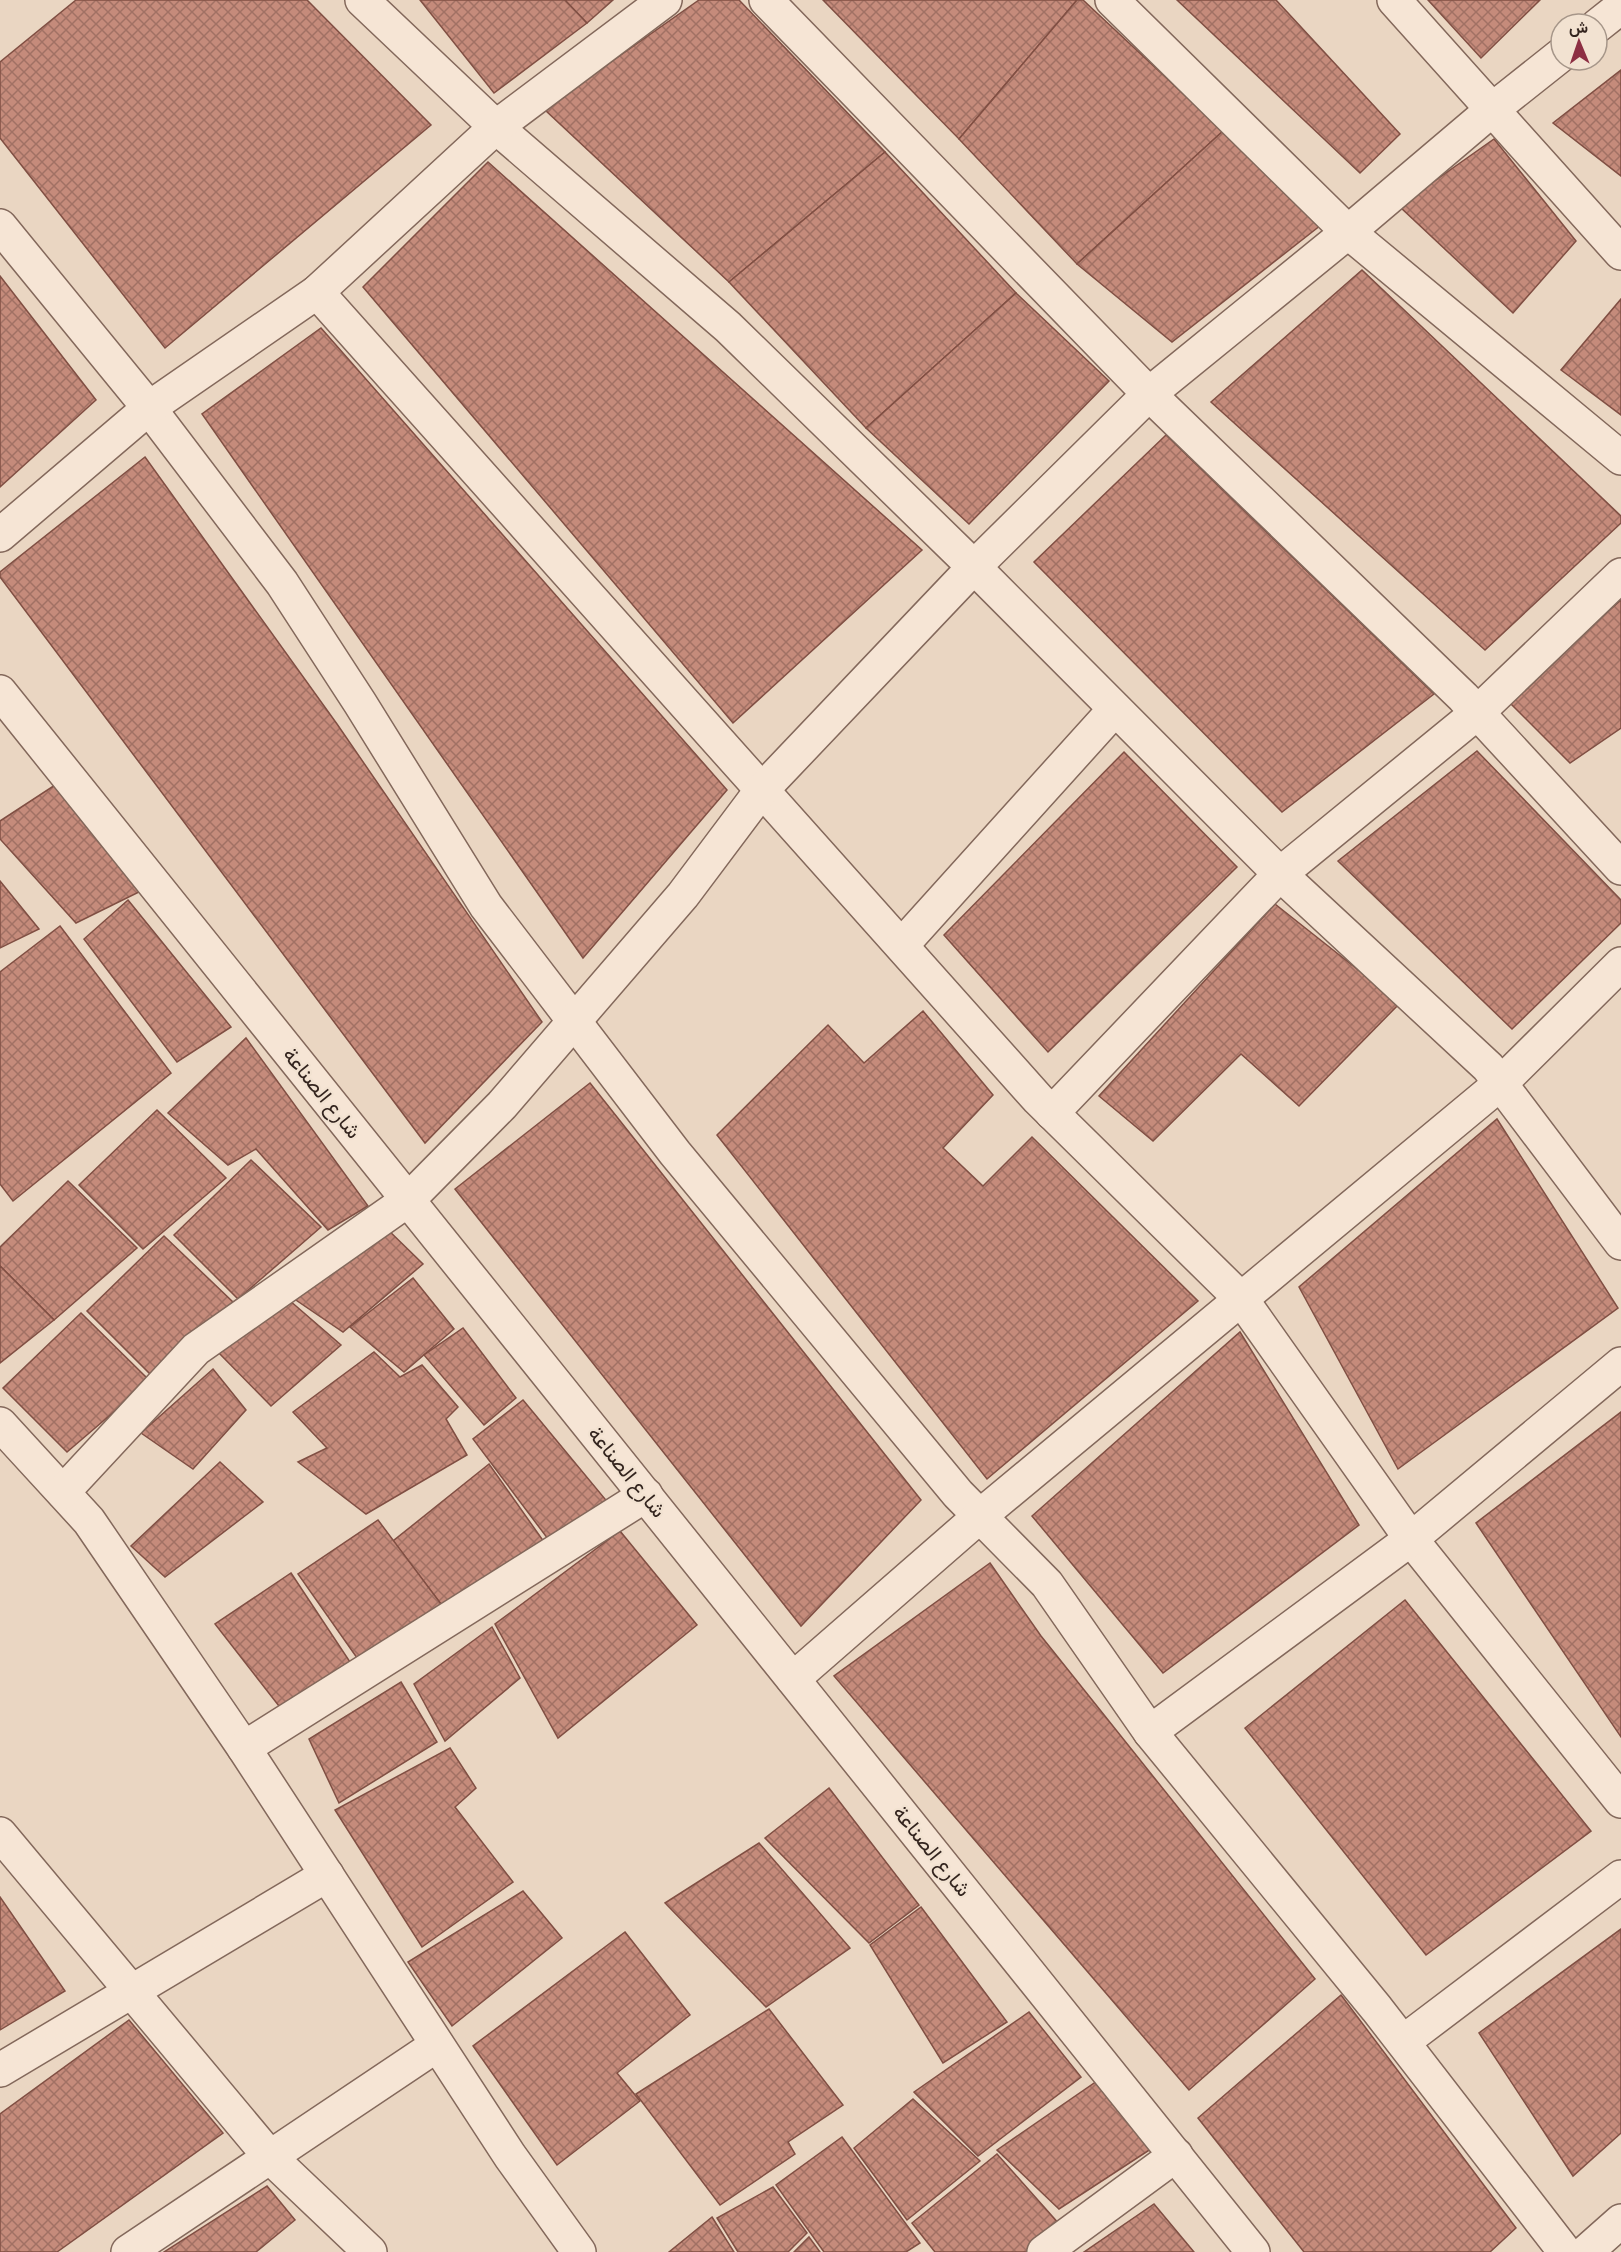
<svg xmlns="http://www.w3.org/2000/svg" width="1621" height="2252" font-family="Bitter,Vazirmatn,serif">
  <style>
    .building { fill: url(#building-cross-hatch); stroke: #804f43; stroke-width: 1.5 }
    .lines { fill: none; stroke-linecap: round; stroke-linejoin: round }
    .minor-casing { stroke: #83685b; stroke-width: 36 }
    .minor { stroke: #f6e5d5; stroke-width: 33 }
    .labels { text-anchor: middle; stroke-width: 4.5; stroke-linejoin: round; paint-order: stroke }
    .street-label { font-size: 21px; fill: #33241e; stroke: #f2e2d1 }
  </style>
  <defs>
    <pattern id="building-cross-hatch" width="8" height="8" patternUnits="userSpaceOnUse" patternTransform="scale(1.5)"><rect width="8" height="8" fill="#c58b7b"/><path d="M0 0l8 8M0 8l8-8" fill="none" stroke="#a17164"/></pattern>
  </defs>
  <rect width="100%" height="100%" fill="#ead6c2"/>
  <g class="building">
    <polygon points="76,0 307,0 431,125 165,348 0,138 0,62"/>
    <polygon points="420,0 567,0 587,23 494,93"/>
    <polygon points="565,0 613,0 587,23"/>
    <polygon points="699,0 739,0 885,152 729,282 544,109"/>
    <polygon points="823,0 1077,0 959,139"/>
    <polygon points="1077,0 1083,0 1223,131 1077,264 959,139"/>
    <polygon points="1177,0 1276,0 1400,134 1360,173"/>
    <polygon points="1428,0 1540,0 1481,58"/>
    <polygon points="1621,70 1621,176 1553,123"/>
    <polygon points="1223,131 1321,225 1172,342 1077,264"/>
    <polygon points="1494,139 1576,241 1513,313 1399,206"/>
    <polygon points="885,152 1016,293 866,428 729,282"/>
    <polygon points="488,162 922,550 733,723 363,287"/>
    <polygon points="1362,270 1621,516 1621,523 1485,650 1211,402"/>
    <polygon points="0,276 96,400 0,487"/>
    <polygon points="1016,293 1109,381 969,524 866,428"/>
    <polygon points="1621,299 1621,415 1561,370"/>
    <polygon points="321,328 727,790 583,958 202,414"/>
    <polygon points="1166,435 1434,694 1282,812 1034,562"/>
    <polygon points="145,457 337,724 542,1022 425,1143 0,577 0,572"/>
    <polygon points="1621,600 1621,728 1570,763 1506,699"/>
    <polygon points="1477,751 1621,900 1621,923 1512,1029 1338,861"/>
    <polygon points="1124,752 1237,867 1048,1052 944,935"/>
    <polygon points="55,785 141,891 76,923 0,839 0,821"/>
    <polygon points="0,881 39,929 0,948"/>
    <polygon points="128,900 231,1027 177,1062 84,939"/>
    <polygon points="1275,904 1400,1003 1299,1106 1241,1054 1153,1141 1099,1096"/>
    <polygon points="60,926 171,1073 13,1201 0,1184 0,972"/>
    <polygon points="923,1011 993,1095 943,1148 983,1186 1032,1137 1198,1301 987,1479 717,1135 828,1025 864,1063"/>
    <polygon points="246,1038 368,1206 328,1230 256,1149 228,1165 168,1113"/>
    <polygon points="590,1083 921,1500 801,1626 455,1189"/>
    <polygon points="157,1110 226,1178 143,1249 79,1185"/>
    <polygon points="1497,1119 1618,1308 1398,1469 1299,1287"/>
    <polygon points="251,1160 321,1227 238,1299 174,1235"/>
    <polygon points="68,1181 137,1248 54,1320 0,1266 0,1247"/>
    <polygon points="382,1224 423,1264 343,1332 290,1296"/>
    <polygon points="164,1236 234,1303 151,1375 87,1311"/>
    <polygon points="0,1266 54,1320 0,1363"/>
    <polygon points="413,1278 454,1329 404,1372 350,1327"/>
    <polygon points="289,1300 341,1345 271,1406 219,1353"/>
    <polygon points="81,1313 150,1381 67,1452 3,1388"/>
    <polygon points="463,1328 516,1398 484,1425 424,1355"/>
    <polygon points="1240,1332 1359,1525 1163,1673 1032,1516"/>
    <polygon points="374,1352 400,1377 422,1365 458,1407 446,1419 467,1455 366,1514 298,1462 327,1448 293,1412"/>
    <polygon points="213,1369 246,1410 193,1469 141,1433"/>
    <polygon points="523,1400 610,1505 554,1547 473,1439"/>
    <polygon points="1621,1412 1621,1737 1476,1523"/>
    <polygon points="220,1462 263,1502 165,1577 131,1546"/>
    <polygon points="489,1464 549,1549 447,1612 393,1541"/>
    <polygon points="378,1520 447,1612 362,1665 298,1574"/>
    <polygon points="620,1531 697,1625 558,1738 495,1624"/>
    <polygon points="990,1563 1041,1636 1315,1979 1189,2090 834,1676"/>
    <polygon points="291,1573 356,1671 286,1715 215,1624"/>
    <polygon points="1405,1600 1591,1831 1426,1955 1245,1728"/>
    <polygon points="492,1627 520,1678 445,1741 414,1684"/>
    <polygon points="401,1682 437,1742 339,1803 309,1739"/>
    <polygon points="450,1748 476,1788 455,1807 513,1882 422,1947 335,1810"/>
    <polygon points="829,1788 919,1905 869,1943 765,1838"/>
    <polygon points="759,1843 850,1948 766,2007 665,1903"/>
    <polygon points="523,1891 562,1938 452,2026 408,1962"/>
    <polygon points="0,1897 65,1991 0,2030"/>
    <polygon points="921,1907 1007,2022 943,2063 870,1945"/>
    <polygon points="1621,1929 1621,2133 1573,2176 1479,2033"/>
    <polygon points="625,1932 690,2015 617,2073 640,2101 557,2165 473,2046"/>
    <polygon points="1341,1995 1516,2228 1490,2252 1304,2252 1198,2118"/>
    <polygon points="769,2009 843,2105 788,2142 795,2154 720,2205 636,2094"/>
    <polygon points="1029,2012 1081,2077 978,2156 914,2092"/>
    <polygon points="129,2020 223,2133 57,2252 0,2252 0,2114"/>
    <polygon points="1100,2079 1157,2145 1059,2209 997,2150"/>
    <polygon points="913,2099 980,2161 907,2220 854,2148"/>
    <polygon points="842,2137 920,2243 906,2252 824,2252 776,2185"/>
    <polygon points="997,2154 1060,2225 1028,2252 935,2252 912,2223"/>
    <polygon points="267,2186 295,2220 256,2252 164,2252"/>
    <polygon points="773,2187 807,2233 788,2252 738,2252 717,2218"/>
    <polygon points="1154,2204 1194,2252 1084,2252"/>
    <polygon points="712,2217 734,2252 669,2252"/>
    <polygon points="809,2237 820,2252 794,2252"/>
  </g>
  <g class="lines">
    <g class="minor-casing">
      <g id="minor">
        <polyline points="362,0 496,127 728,327 974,567 1280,874 1488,1067 1621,1243"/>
        <polyline points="766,0 1149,394 1463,697 1621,868"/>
        <polyline points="1112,0 1348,232 1621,458"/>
        <polyline points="1394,0 1621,253"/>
        <polyline points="1597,26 1621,7"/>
        <polyline points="0,226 149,408 282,583 360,703 486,906 675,1153 958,1494 1047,1584 1150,1732 1377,2009 1565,2252"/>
        <polyline points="317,292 1038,1099 1242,1300 1411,1539 1621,1801"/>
        <polyline points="0,535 149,408 317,292 496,127 665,0"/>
        <polyline points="0,692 1253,2252"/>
        <polyline points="902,945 1115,709"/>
        <polyline points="1052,1113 1280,874 1477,713 1621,575"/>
        <polyline points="0,1424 89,1521 244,1748 510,2156 579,2252"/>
        <polyline points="63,1492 196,1349 408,1200 502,1105 683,895 761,791 974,567 1149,394 1348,232 1493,109 1561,55"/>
        <polyline points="793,1679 980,1516 1501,1083 1621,964"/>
        <polyline points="1150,1732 1411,1539 1621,1364"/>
        <polyline points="244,1748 646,1495"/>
        <polyline points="0,1834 270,2157 370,2252"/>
        <polyline points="1403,2042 1621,1877"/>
        <polyline points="0,2070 327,1875"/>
        <polyline points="128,2252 437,2045"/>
        <polyline points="1044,2252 1176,2155"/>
        <polyline points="1586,2252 1621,2221"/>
      </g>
    </g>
    <use href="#minor" class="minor"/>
  </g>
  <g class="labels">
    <g class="street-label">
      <text transform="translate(322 1093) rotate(51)" y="7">شارع الصناعة</text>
      <text transform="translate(627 1472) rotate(51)" y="7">شارع الصناعة</text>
      <text transform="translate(932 1851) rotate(51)" y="7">شارع الصناعة</text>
    </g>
  </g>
  <g transform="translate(1579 42) rotate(358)"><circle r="28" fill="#f2e2d1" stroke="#a69689" stroke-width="1.5"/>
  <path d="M0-4.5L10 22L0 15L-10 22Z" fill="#8d2f43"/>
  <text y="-9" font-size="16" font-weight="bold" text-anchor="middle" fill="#33241e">ش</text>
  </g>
</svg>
